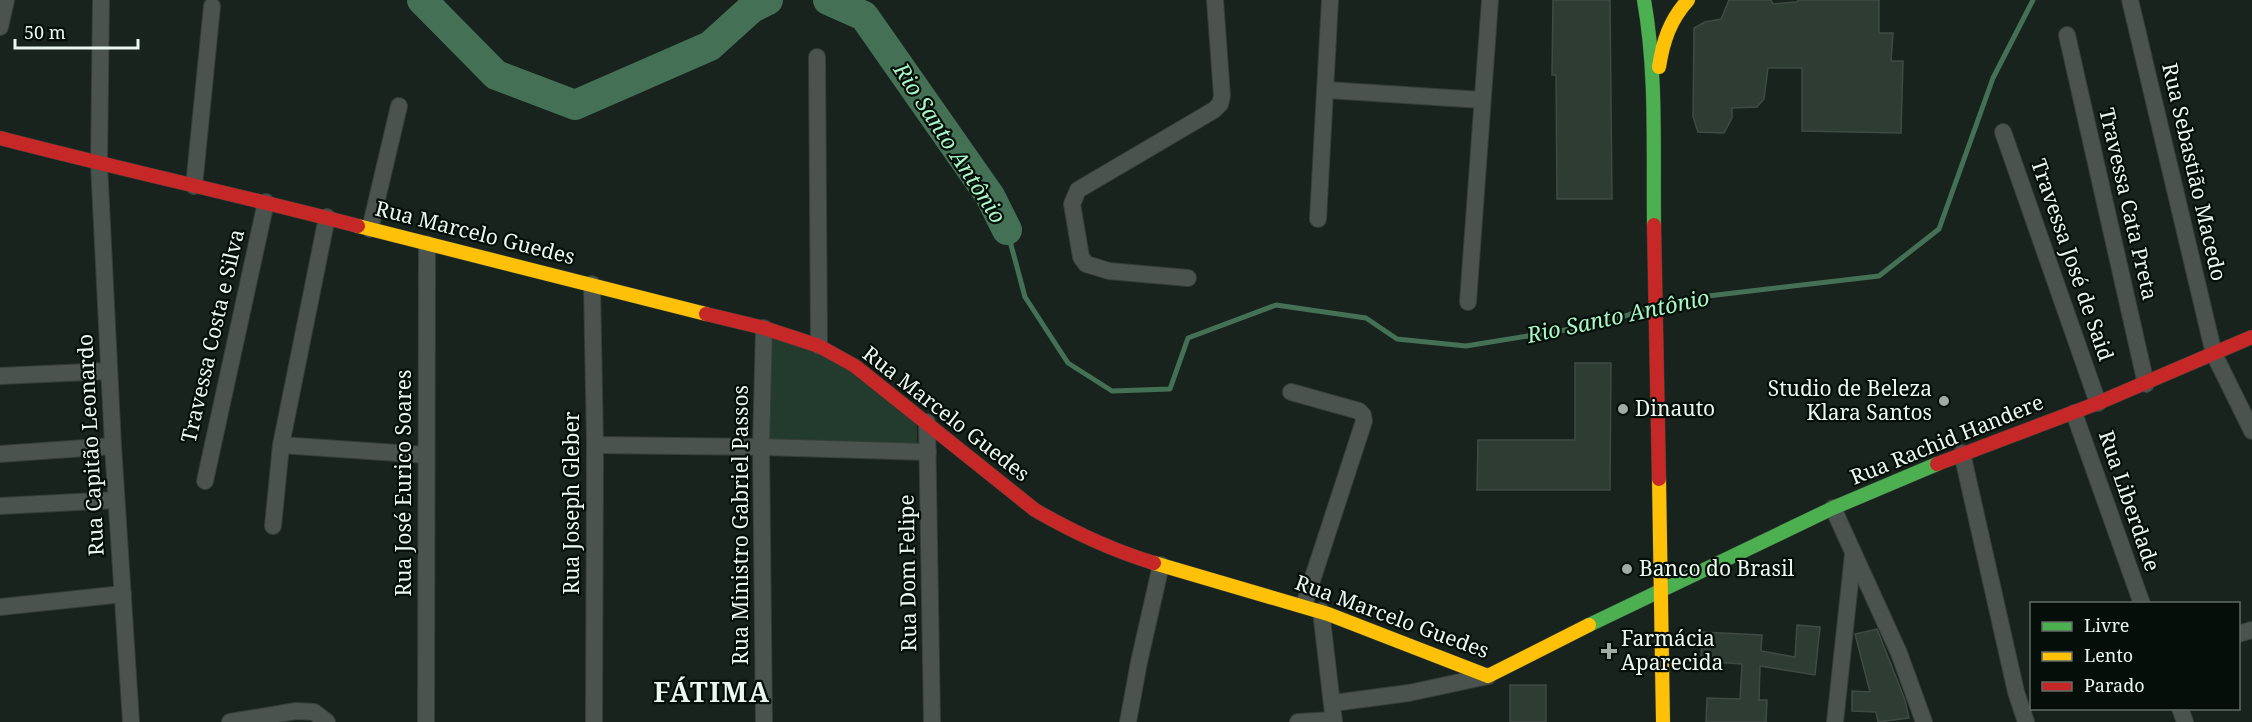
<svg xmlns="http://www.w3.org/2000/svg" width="2252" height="722" font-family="'Noto Serif',serif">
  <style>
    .green { fill: #233b2c }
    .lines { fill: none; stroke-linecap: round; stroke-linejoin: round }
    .stream { stroke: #447055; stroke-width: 5 }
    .river { stroke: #447055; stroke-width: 30 }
    .building { fill: #2e3c34; stroke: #404a44; stroke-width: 1.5 }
    .street-casing { stroke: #353f38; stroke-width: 18 }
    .fast-casing { stroke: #353f38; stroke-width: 15 }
    .slow-casing { stroke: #353f38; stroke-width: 15 }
    .jam-casing { stroke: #353f38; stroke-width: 15 }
    .street { stroke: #4a534e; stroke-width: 16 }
    .fast { stroke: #4caf50; stroke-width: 14 }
    .slow { stroke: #ffc107; stroke-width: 14 }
    .jam { stroke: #c62828; stroke-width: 14 }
    .poi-dot { fill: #a0ada5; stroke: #060e09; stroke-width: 2 }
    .labels { text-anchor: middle; stroke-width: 4.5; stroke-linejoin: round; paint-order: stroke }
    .street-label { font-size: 21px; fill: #eaf8ef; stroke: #060e09 }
    .poi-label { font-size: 21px; fill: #eaf8ef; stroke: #060e09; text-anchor: start }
    .water-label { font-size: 22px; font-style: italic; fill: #aaf7c8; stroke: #060e09 }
    .district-label { font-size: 27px; font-weight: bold; letter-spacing: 1.5px; fill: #eaf8ef; stroke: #060e09 }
  </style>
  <rect width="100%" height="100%" fill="#17231c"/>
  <polygon class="green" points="766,336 821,350 917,418 917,445 764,443"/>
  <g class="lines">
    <g class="stream">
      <polyline points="1007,230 1025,297 1068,363 1112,391 1170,389 1188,338 1276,305 1366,318 1397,339 1466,346 1602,324 1648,308"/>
      <polyline points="1662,304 1674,300 1879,276 1939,229 1993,78 2033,0"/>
    </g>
    <g class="river">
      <polyline points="422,0 496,75 575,105 710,46 752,8 768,0"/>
      <polyline points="828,0 864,16 990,196 1007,230"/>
    </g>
  </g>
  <g class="building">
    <polygon points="1553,0 1610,0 1612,199 1557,199 1556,75 1552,75"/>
    <polygon points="1729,0 1771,0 1773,4 1796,2 1799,0 1879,0 1879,33 1893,33 1891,61 1903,61 1901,133 1802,131 1802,68 1768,68 1764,99 1757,107 1732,108 1732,118 1724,133 1698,132 1693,117 1694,28 1705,22 1721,19"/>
    <polygon points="1575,363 1611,363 1610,490 1477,490 1478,440 1575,440"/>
    <polygon points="1797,625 1820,627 1815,675 1760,666 1759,700 1767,700 1766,722 1706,722 1707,698 1740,699 1742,664 1701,661 1702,632 1762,635 1761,651 1795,657"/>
    <polygon points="1877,629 1905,700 1909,718 1878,722 1876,712 1852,711 1852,691 1870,692 1855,634"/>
    <rect x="1510" y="685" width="36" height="37"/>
  </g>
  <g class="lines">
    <g class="street-casing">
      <g id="street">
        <polyline points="101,0 99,164 113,446 131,722"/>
        <polyline points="2130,0 2214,354 2252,431"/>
        <polyline points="0,27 6,0"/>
        <polyline points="2067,35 2146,384"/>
        <polyline points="817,57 819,346"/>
        <polyline points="1327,90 1482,100"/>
        <polyline points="2003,132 2098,403"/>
        <polyline points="194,186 212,6"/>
        <polyline points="1318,219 1330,0"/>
        <polyline points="370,229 399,106"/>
        <polyline points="1188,278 1109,271 1086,264 1081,257 1072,204 1078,190 1214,110 1220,104 1222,96 1215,0"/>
        <polyline points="592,284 595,445 594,722"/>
        <polyline points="1468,302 1490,0"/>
        <polyline points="0,376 109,371"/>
        <polyline points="1291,392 1359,411 1363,415 1364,421 1304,605"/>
        <polyline points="2074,413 2142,604"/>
        <polyline points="927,422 932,722"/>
        <polyline points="281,445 426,455"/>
        <polyline points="595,445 761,447 928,452"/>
        <polyline points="1962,453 2016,692 2026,722"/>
        <polyline points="0,454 113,446"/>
        <polyline points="205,481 266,202"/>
        <polyline points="0,506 116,500"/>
        <polyline points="1833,508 1899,653 1924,722"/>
        <polyline points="273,526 281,445 327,217"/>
        <polyline points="0,607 123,594"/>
        <polyline points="1321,611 1334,722"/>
        <polyline points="2238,634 2252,630"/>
        <polyline points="1333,703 1409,693 1488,676"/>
        <polyline points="2180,708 2185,722"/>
        <polyline points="230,722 296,711 314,712 327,722"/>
        <polyline points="426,722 427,244"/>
        <polyline points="764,722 761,447 764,328"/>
        <polyline points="1128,722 1139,662 1161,565"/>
        <polyline points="1298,722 1334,720"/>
        <polyline points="1835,722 1853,554"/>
      </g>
    </g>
    <g class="fast-casing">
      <g id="fast">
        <path d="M1644,0C1657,73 1653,150 1654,225"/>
        <polyline points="1589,625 1833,508 1937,464"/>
      </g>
    </g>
    <g class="slow-casing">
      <g id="slow">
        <path d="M1659,67C1663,41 1670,20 1688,0"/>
        <polyline points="358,226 706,314"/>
        <polyline points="1659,479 1663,722"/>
        <polyline points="1154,563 1328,614 1488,676 1589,625"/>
      </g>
    </g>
    <g class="jam-casing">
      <g id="jam">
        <path d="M0,138C119,169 239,195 358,226"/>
        <polyline points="1654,225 1659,479"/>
        <path d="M706,314L764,328L819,346L855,366L1035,510C1073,532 1111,550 1154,563"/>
        <polyline points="1937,464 2098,403 2252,337"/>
      </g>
    </g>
    <use href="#street" class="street"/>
    <use href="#fast" class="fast"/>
    <use href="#slow" class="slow"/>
    <use href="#jam" class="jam"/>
  </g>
  <g class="poi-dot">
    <circle cx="1944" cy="401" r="6"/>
    <circle cx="1623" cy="409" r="6"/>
    <circle cx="1627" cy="569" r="6"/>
    <path d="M1606 642h6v6h6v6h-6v6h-6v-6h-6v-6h6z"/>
  </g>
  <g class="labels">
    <g class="street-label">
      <text transform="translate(2194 172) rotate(77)" y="7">Rua Sebastião Macedo</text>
      <text transform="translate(2128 204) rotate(77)" y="7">Travessa Cata Preta</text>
      <text transform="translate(475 233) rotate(14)" y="7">Rua Marcelo Guedes</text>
      <text transform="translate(2072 260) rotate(71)" y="7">Travessa José de Said</text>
      <text transform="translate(213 336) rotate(-77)" y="7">Travessa Costa e Silva</text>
      <text transform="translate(946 414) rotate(38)" y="7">Rua Marcelo Guedes</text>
      <text transform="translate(1947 440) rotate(-22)" y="7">Rua Rachid Handere</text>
      <text transform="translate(91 445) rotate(-93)" y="7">Rua Capitão Leonardo</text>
      <text transform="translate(404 483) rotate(-90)" y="7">Rua José Eurico Soares</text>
      <text transform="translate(2129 501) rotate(71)" y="7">Rua Liberdade</text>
      <text transform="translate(572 503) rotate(-90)" y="7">Rua Joseph Gleber</text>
      <text transform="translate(741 525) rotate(-90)" y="7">Rua Ministro Gabriel Passos</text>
      <text transform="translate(908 573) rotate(-91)" y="7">Rua Dom Felipe</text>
      <text transform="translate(1392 617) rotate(20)" y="7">Rua Marcelo Guedes</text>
    </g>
    <g class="poi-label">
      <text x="1932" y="396" text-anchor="end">Studio de Beleza<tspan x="1932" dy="24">Klara Santos</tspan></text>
      <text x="1635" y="416">Dinauto</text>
      <text x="1639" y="576">Banco do Brasil</text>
      <text x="1621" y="646">Farmácia<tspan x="1621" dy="24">Aparecida</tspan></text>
    </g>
    <g class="water-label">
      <text transform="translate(950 143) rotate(57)" y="8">Rio Santo Antônio</text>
      <text transform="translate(1618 316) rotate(-12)" y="8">Rio Santo Antônio</text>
    </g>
    <g class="district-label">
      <text x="712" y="702">FÁTIMA</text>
    </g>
  </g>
  <rect x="2030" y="602" width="210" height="108" fill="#060e09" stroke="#616c65" stroke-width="1.5"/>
  <rect x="2042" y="622" width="30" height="9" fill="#4caf50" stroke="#616c65" stroke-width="1.5"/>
  <text x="2084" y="632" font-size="18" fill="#eaf8ef">Livre</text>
  <rect x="2042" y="652" width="30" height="9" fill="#ffc107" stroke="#616c65" stroke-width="1.5"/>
  <text x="2084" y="662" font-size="18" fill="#eaf8ef">Lento</text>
  <rect x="2042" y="682" width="30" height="9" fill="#c62828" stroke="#616c65" stroke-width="1.5"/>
  <text x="2084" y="692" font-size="18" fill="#eaf8ef">Parado</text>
  <path d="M15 39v9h123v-9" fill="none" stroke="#eaf8ef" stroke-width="3"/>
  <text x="24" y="39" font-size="18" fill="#eaf8ef" stroke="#060e09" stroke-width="4.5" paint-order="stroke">50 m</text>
</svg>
